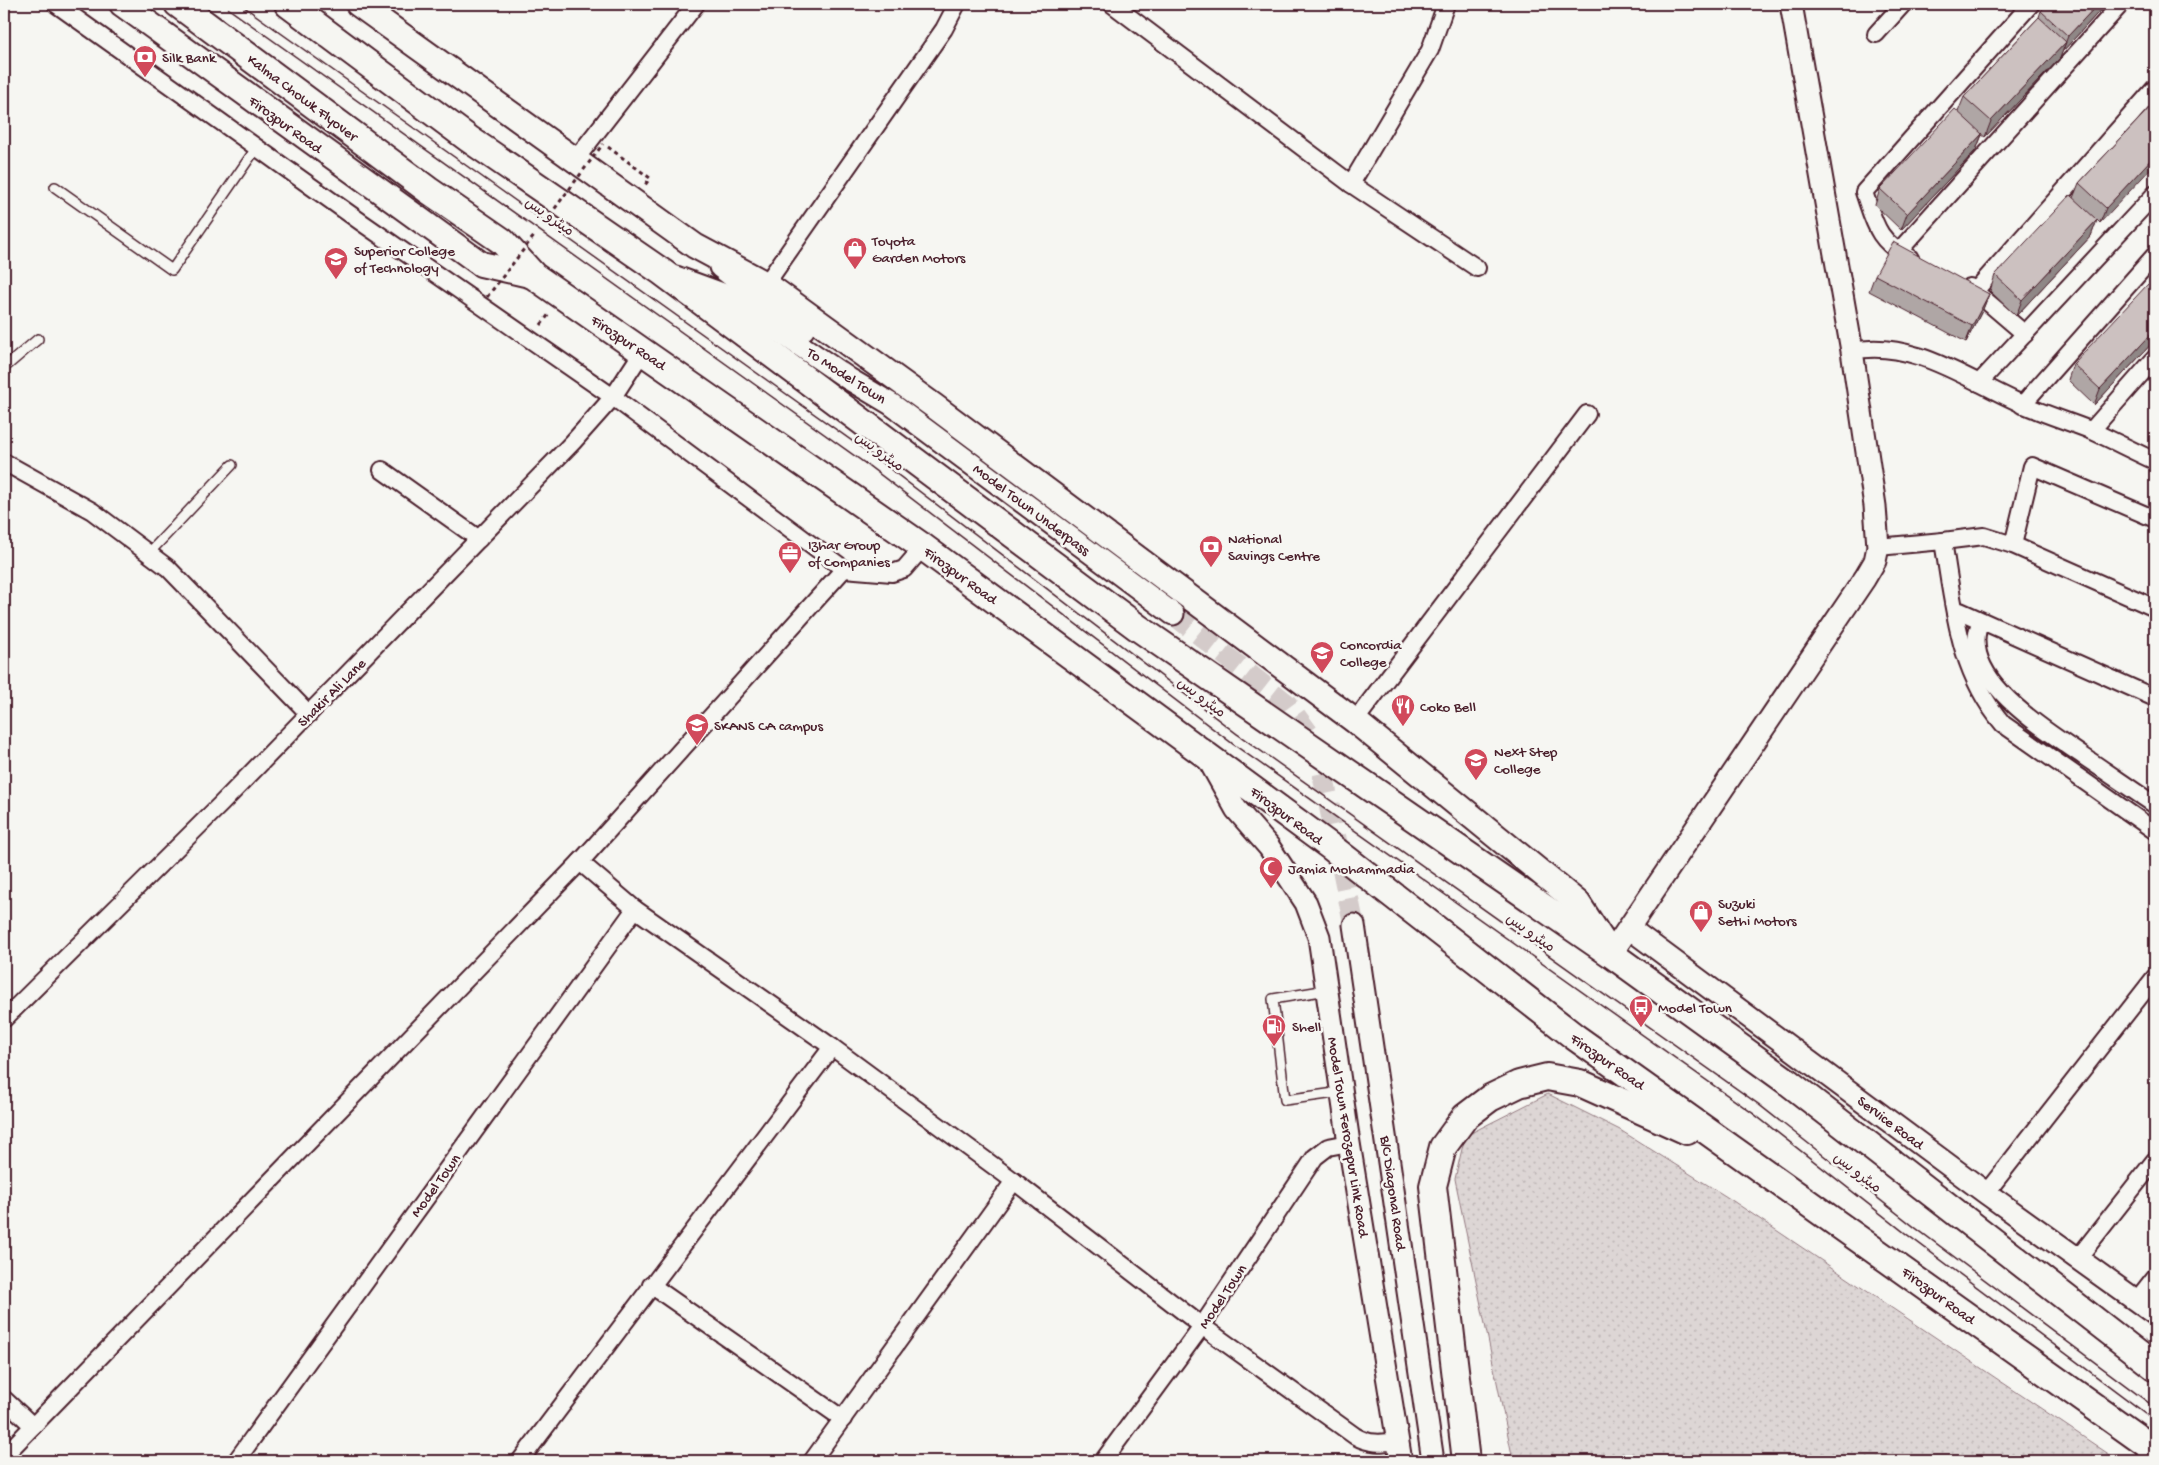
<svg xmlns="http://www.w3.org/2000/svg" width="2159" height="1465" font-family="'Gochi Hand','Playpen Sans Arabic',sans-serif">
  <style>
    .park { fill: url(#park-dots); stroke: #947a80 }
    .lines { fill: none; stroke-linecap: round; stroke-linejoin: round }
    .tertiary-tunnel { stroke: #d4cbca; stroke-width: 21; stroke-dasharray: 21 11; stroke-linecap: butt }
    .service-casing { stroke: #4a1f2b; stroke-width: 12 }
    .minor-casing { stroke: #4a1f2b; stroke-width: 20 }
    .tertiary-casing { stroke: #4a1f2b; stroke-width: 25 }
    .secondary-casing { stroke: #4a1f2b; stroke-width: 28 }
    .primary-casing { stroke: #4a1f2b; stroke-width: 30 }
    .path { stroke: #4a1f2b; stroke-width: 3; stroke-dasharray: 4 4; stroke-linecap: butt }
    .service { stroke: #f6f6f2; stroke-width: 9 }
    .minor { stroke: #f6f6f2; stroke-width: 16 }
    .tertiary { stroke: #f6f6f2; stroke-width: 21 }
    .secondary { stroke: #f6f6f2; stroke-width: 24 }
    .primary { stroke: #f6f6f2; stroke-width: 26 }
    .service-bridge-casing { stroke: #4a1f2b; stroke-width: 12; stroke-linecap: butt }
    .path-bridge { stroke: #4a1f2b; stroke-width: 3; stroke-dasharray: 4 4; stroke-linecap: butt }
    .service-bridge { stroke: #f6f6f2; stroke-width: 9 }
    .wall { fill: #afa6a5; stroke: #4a1f2b }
    .shaded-wall { fill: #8f8786; stroke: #4a1f2b }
    .building { fill: #ccc1c0; stroke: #4a1f2b }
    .labels { text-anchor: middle; stroke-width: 5; stroke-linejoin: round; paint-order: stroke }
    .poi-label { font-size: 15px; fill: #4a1f2b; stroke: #f6f6f2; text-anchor: start }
    .street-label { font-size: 15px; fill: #4a1f2b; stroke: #f6f6f2 }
  </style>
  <defs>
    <pattern id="park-dots" width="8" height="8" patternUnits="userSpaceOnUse" patternTransform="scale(1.25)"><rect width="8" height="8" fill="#ddd6d5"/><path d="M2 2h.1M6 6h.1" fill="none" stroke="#bfb7b7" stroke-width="1.8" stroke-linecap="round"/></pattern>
  </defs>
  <rect width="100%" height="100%" fill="#f6f6f2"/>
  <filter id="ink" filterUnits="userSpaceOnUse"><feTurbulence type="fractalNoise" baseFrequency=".02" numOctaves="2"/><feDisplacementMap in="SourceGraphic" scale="10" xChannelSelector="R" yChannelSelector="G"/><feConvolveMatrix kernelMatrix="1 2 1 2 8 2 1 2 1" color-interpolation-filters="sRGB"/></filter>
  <g filter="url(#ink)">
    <polygon class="park" points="1548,1094 1620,1130 1730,1199 2119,1461 1520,1461 1512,1455 1455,1179 1465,1136"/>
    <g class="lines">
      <polyline class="tertiary-tunnel" points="1173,614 1287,704 1309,734 1320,761 1354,925"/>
      <g class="service-casing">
        <g id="service">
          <polyline points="55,187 172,270 257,147"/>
          <polyline points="4,368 38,339"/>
          <polyline points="149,553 232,465"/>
          <polyline points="1327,990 1273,999 1285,1100 1342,1092"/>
        </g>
      </g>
      <g class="minor-casing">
        <g id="minor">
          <polyline points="56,4 361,222 613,397 844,569 892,573 904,569 923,547"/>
          <polyline points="1112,4 1351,184 1477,268"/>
          <polyline points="1876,34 1903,4"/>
          <polyline points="575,160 696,4"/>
          <polyline points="1351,184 1430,50 1446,4"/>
          <polyline points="1898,252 2121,4"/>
          <path d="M1910,258C1877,241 1875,224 1864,192L2031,4"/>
          <polyline points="766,284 944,29 957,4"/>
          <polyline points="1970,287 2025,334"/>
          <polyline points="1976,290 2155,88"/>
          <path d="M1852,351C1912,338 1969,381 2022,404C2044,414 2067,421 2090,430C2112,440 2133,451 2155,461"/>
          <polyline points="1979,383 2155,194"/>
          <polyline points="2022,405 2155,255"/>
          <polyline points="2091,431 2155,358"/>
          <polyline points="4,462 92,511 168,568 309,714"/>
          <polyline points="382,470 479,539"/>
          <polyline points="1943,541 1984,536 2013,545 2155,608"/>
          <polyline points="2013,545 2032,466 2155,519"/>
          <path d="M1878,547L1943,541C1954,607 1958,671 2003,724L2155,831"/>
          <polyline points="1955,613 1960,611 2155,698"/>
          <path d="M1981,621C1955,676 2046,730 2083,756C2107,772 2131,789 2155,805"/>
          <polyline points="1355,721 1587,414"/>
          <path d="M580,862L635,909L832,1047L1014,1181L1202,1326L1355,1436C1370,1445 1382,1443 1398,1441"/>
          <polyline points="4,1019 221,804 573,442 613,397 643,351"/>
          <polyline points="1986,1193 2155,977"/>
          <polyline points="2078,1258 2155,1160"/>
          <polyline points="651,1285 843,1419"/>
          <polyline points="2137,1300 2155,1277"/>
          <polyline points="4,1399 33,1426"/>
          <polyline points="4,1456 580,862 844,569"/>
          <polyline points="236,1461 635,909"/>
          <polyline points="520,1461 832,1047"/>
          <polyline points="812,1461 1014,1181"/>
          <polyline points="1103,1461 1202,1326 1315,1157 1328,1147 1349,1143"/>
        </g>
      </g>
      <g class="tertiary-casing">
        <g id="tertiary">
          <polyline points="720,267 803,330"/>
          <polyline points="676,277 728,296 849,379 891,404 1173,614"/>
          <polyline points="1207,757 1236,809 1269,847 1306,903 1319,937 1349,1143 1401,1461"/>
          <polyline points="1354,925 1433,1461"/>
          <polyline points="1629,928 1986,1193 2155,1314"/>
          <polyline points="1611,954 1865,578 1875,561 1878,547 1875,506 1852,351 1791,4"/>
        </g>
      </g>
      <g class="secondary-casing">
        <g id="secondary">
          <polyline points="122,4 481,264 534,276"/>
          <polyline points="358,4 695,246 766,284 934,406 1355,721 1578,903 1610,952"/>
        </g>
      </g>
      <g class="primary-casing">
        <g id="primary">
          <polyline points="178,4 428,190 502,241 534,276 923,547 1331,847 1575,1037 2155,1450"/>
          <polyline points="288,4 469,139 662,272 1137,627 1611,954 1788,1082 2155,1367"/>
          <polyline points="1466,1461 1433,1186 1443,1147 1465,1117 1490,1098 1519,1084 1547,1077 1580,1083 1687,1131"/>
        </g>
      </g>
      <g class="path">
        <polyline points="608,147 650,178 645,185"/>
        <polyline points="541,325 549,314"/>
      </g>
      <use href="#service" class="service"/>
      <use href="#minor" class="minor"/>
      <use href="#tertiary" class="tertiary"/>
      <use href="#secondary" class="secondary"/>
      <use href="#primary" class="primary"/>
      <g class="service-bridge-casing">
        <polyline id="service-bridge" points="231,4 871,461 1235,739 1756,1109 1911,1231 2155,1414"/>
      </g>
      <g class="path-bridge">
        <polyline points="550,215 603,144"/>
        <polyline points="487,297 534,236"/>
      </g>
      <use href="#service-bridge" class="service-bridge"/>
    </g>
    <g class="wall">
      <polygon points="2048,4 2106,4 2062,52 2060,58 1985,137 1982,135 1976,150 1901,230 1875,205 1880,189 1958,112 1964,97 2039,17 2041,11"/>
      <polygon points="2154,103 2100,223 2097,220 2091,236 2016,316 1990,291 1995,275 2073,198 2079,183"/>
      <polygon points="1875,275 1989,294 1983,309 1966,342 1869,291"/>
      <polygon points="2155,276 2155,340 2094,405 2068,380 2073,364 2149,286 2151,280"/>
    </g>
    <g class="shaded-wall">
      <polygon points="2098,4 2106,4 2062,52 2068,36"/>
      <polygon points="2066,42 2060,58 1985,137 1991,121"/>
      <polygon points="1982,134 1976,150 1901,230 1907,214"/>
      <polygon points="2155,155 2155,164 2100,223 2106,208"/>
      <polygon points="2097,220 2091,236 2016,316 2022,300"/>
      <polygon points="1989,294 1983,309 1966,342 1972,326"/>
      <polygon points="2155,330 2155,340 2094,405 2100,389"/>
    </g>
    <g class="building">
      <polygon points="2048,4 2098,4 2068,36 2041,11"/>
      <polygon points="2039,17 2066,42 1991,121 1964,97"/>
      <polygon points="2154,103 2155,104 2155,155 2106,208 2079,183"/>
      <polygon points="1955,109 1982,134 1907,214 1880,189"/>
      <polygon points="2070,195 2097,220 2022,300 1995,275"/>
      <polygon points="1893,242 1989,294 1972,326 1875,275"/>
      <polygon points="2155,276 2155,283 2151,280"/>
      <polygon points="2148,284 2155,291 2155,330 2100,389 2073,364"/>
    </g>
  </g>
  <defs>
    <g id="bank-pin" transform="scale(1.25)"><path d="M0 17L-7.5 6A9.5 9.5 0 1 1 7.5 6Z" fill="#d1495b" stroke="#f6f6f2"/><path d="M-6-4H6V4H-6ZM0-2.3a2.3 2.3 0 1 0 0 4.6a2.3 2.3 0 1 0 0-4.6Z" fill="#fff"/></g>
    <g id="shop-pin" transform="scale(1.25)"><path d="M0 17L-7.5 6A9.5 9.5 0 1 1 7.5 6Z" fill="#d1495b" stroke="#f6f6f2"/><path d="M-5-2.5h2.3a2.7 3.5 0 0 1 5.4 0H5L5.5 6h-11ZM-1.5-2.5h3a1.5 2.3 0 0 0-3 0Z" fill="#fff"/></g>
    <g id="university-pin" transform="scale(1.25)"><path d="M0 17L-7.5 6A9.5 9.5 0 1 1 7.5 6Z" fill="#d1495b" stroke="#f6f6f2"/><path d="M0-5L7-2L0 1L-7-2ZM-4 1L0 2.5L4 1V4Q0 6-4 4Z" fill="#fff"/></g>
    <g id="office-pin" transform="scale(1.25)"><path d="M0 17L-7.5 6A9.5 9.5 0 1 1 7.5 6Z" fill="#d1495b" stroke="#f6f6f2"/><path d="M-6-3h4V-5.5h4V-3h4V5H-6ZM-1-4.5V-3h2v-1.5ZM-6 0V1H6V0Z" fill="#fff"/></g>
    <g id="restaurant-pin" transform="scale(1.25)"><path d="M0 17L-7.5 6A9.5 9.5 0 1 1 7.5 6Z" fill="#d1495b" stroke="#f6f6f2"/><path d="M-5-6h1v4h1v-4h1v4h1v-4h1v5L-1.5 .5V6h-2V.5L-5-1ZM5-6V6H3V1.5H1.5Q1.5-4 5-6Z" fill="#fff"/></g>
    <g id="school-pin" transform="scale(1.25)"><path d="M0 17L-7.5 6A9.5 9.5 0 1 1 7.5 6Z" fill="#d1495b" stroke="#f6f6f2"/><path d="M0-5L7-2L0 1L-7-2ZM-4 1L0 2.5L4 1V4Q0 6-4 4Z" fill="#fff"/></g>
    <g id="mosque-pin" transform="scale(1.25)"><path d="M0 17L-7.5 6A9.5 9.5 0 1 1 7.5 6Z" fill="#d1495b" stroke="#f6f6f2"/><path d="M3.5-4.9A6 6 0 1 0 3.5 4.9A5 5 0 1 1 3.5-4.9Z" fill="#fff"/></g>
    <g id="bus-pin" transform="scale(1.25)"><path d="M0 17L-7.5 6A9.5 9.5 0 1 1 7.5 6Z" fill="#d1495b" stroke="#f6f6f2"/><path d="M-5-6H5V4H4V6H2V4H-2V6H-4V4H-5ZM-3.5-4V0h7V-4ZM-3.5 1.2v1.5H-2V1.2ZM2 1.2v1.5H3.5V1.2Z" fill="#fff"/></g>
    <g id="fuel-pin" transform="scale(1.25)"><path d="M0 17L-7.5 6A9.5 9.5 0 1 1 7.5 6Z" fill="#d1495b" stroke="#f6f6f2"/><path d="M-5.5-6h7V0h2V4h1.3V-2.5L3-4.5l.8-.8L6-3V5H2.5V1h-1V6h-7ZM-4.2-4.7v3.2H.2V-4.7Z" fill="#fff"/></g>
  </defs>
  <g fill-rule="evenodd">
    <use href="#bank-pin" x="145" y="57"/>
    <use href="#shop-pin" x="855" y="249"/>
    <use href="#university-pin" x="336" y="259"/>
    <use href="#bank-pin" x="1211" y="547"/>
    <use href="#office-pin" x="790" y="553"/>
    <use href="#university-pin" x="1322" y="653"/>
    <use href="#restaurant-pin" x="1403" y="706"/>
    <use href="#school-pin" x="697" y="725"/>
    <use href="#university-pin" x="1476" y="760"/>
    <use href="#mosque-pin" x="1271" y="868"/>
    <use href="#shop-pin" x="1701" y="912"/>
    <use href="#bus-pin" x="1641" y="1007"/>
    <use href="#fuel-pin" x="1274" y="1026"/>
  </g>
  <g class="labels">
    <g class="poi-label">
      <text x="162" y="62">Silk Bank</text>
      <text x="872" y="245">Toyota<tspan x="872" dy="17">Garden Motors</tspan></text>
      <text x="354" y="255">Superior College<tspan x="354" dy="17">of Technology</tspan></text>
      <text x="1228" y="543">National<tspan x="1228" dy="17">Savings Centre</tspan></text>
      <text x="808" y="549">Izhar Group<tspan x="808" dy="17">of Companies</tspan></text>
      <text x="1340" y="649">Concordia<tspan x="1340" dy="17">College</tspan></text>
      <text x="1420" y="711">Coko Bell</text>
      <text x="714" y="730">SKANS CA campus</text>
      <text x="1494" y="756">Next Step<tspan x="1494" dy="17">College</tspan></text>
      <text x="1288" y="873">Jamia Mohammadia</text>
      <text x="1718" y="908">Suzuki<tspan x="1718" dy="17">Sethi Motors</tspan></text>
      <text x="1658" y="1012">Model Town</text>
      <text x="1292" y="1031">Shell</text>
    </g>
    <g class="street-label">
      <text transform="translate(303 97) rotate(37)" y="5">Kalma Chowk Flyover</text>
      <text transform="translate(286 124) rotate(36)" y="5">Firozpur Road</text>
      <text transform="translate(550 216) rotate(35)" y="5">میٹرو بس</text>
      <text transform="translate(629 342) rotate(34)" y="5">Firozpur Road</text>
      <text transform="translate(847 375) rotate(33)" y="5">To Model Town</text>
      <text transform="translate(880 451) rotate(36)" y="5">میٹرو بس</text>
      <text transform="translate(1032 509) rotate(37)" y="5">Model Town Underpass</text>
      <text transform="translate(961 575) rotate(36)" y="5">Firozpur Road</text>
      <text transform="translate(331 692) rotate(-45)" y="5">Shakir Ali Lane</text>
      <text transform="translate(1202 697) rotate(37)" y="5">میٹرو بس</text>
      <text transform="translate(1287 815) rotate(37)" y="5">Firozpur Road</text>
      <text transform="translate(1531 932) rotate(35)" y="5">میٹرو بس</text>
      <text transform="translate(1608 1061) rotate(35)" y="5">Firozpur Road</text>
      <text transform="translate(1891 1122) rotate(37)" y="5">Service Road</text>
      <text transform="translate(1349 1137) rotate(81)" y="5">Model Town Ferozepur Link Road</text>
      <text transform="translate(1858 1172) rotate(38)" y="5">میٹرو بس</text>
      <text transform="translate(435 1185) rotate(-54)" y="5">Model Town</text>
      <text transform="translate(1394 1193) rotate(82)" y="5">B/C Diagonal Road</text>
      <text transform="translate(1939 1295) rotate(36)" y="5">Firozpur Road</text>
      <text transform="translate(1222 1296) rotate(-56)" y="5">Model Town</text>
    </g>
  </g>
  <rect width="2159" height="1465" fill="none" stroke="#f6f6f2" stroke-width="20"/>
  <rect x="10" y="10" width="2139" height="1445" fill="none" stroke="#4a1f2b" stroke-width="2" filter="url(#ink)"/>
</svg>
